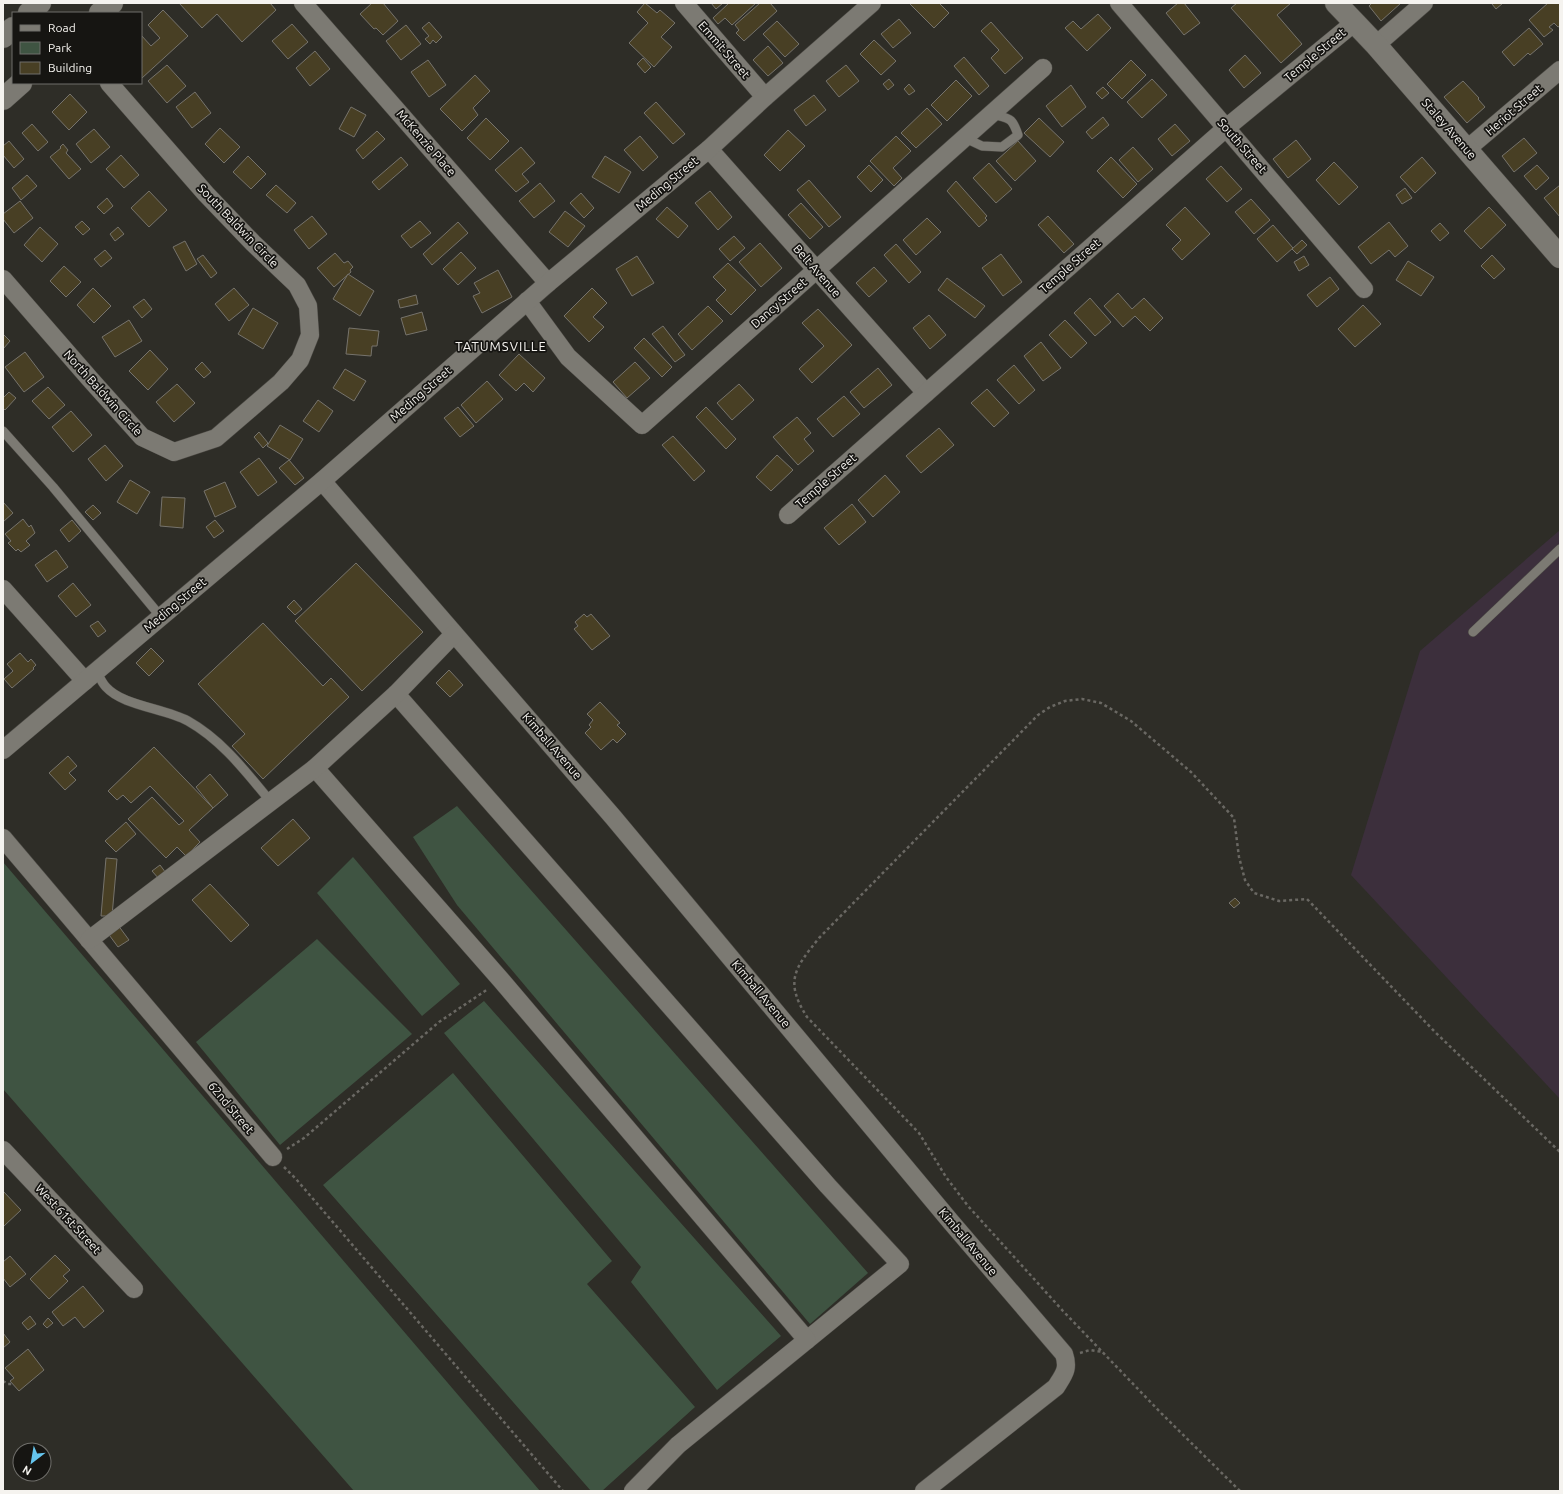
<svg xmlns="http://www.w3.org/2000/svg" width="1563" height="1494" font-family="Ubuntu,sans-serif">
  <style>
    .commercial { fill: #3c2f3c }
    .green { fill: #3f5442 }
    .building { fill: #483f24; stroke: #76736c }
    .lines { fill: none; stroke-linecap: round; stroke-linejoin: round }
    .lane-casing { stroke: #4c4a45; stroke-width: 10 }
    .street-casing { stroke: #4c4a45; stroke-width: 19 }
    .secondary-casing { stroke: #4c4a45; stroke-width: 23 }
    .path { stroke: #6a6863; stroke-width: 2.5; stroke-dasharray: 3 3; stroke-linecap: butt }
    .lane { stroke: #7c7a73; stroke-width: 9 }
    .street { stroke: #7c7a73; stroke-width: 18 }
    .secondary { stroke: #7c7a73; stroke-width: 22 }
    .labels { text-anchor: middle; stroke-width: 3.5; stroke-linejoin: round; paint-order: stroke }
    .street-label { font-size: 12px; fill: #f5f3ef; stroke: #161512 }
    .neighbourhood-label { font-size: 13px; letter-spacing: 1px; fill: #f5f3ef; stroke: #161512 }
  </style>
  <rect width="100%" height="100%" fill="#2e2d27"/>
  <polygon class="commercial" points="1560,530 1560,1099 1351,875 1420,651"/>
  <g class="green">
    <polygon points="457,806 868,1273 810,1324 457,905 413,837"/>
    <polygon points="353,857 460,984 422,1016 317,893"/>
    <polygon points="3,862 540,1491 354,1491 3,1089"/>
    <polygon points="317,939 412,1034 280,1145 196,1042"/>
    <polygon points="484,1001 781,1336 717,1390 631,1282 641,1267 444,1033"/>
    <polygon points="453,1073 612,1261 587,1284 695,1407 602,1491 591,1491 323,1185"/>
  </g>
  <g class="building">
    <polygon points="179,3 270,3 276,10 242,42 217,14 202,28"/>
    <polygon points="372,3 383,3 398,21 383,35 376,28 374,29 360,14"/>
    <polygon points="645,3 657,13 660,10 675,23 661,37 672,47 654,67 629,43 648,23 637,12"/>
    <polygon points="711,3 723,3 716,9"/>
    <polygon points="729,3 756,3 732,25 725,18 718,24 713,18"/>
    <polygon points="760,3 770,3 777,11 744,41 736,33 739,30 735,25"/>
    <polygon points="911,3 939,3 949,13 934,28 910,4"/>
    <polygon points="1178,3 1184,3 1200,23 1184,35 1166,13"/>
    <polygon points="1237,3 1291,3 1277,15 1302,44 1281,63 1231,8"/>
    <polygon points="1372,3 1401,3 1381,21 1369,6"/>
    <polygon points="1493,3 1503,3 1496,9 1492,4"/>
    <polygon points="1548,3 1560,3 1560,26 1558,27 1554,23 1549,27 1553,30 1544,37 1529,20"/>
    <polygon points="163,10 188,36 142,78 141,77 141,35 151,46 160,38 148,25"/>
    <polygon points="1098,14 1111,28 1087,51 1065,28 1073,21 1081,29"/>
    <polygon points="899,19 911,33 893,48 881,34"/>
    <polygon points="777,21 799,44 785,57 763,34"/>
    <polygon points="429,22 442,37 436,43 433,40 430,44 425,39 429,36 422,28"/>
    <polygon points="991,22 1023,58 1005,74 991,58 999,50 981,31"/>
    <polygon points="292,24 308,42 288,59 272,41"/>
    <polygon points="406,25 421,44 401,60 386,41"/>
    <polygon points="1529,28 1543,44 1530,55 1528,53 1514,66 1502,52"/>
    <polygon points="874,40 896,61 881,75 860,54"/>
    <polygon points="768,46 783,63 768,76 753,60"/>
    <polygon points="315,51 330,69 310,86 296,68"/>
    <polygon points="1245,55 1261,73 1244,88 1229,70"/>
    <polygon points="964,57 989,86 979,95 954,66"/>
    <polygon points="643,58 651,67 645,73 637,64"/>
    <polygon points="428,60 446,85 429,97 411,72"/>
    <polygon points="1131,60 1146,75 1122,99 1107,84"/>
    <polygon points="167,65 186,86 167,103 148,81"/>
    <polygon points="846,65 859,81 839,97 826,81"/>
    <polygon points="475,75 490,91 473,108 478,115 462,131 440,109"/>
    <polygon points="889,79 894,85 888,90 883,84"/>
    <polygon points="1152,79 1167,95 1142,118 1127,102"/>
    <polygon points="956,80 972,96 947,121 931,105"/>
    <polygon points="1463,81 1479,98 1478,99 1485,107 1467,123 1444,97"/>
    <polygon points="909,84 915,91 909,95 904,89"/>
    <polygon points="1071,85 1086,107 1062,127 1046,106"/>
    <polygon points="1103,87 1109,93 1102,99 1096,93"/>
    <polygon points="195,92 211,113 192,128 176,107"/>
    <polygon points="70,94 87,112 69,130 52,112"/>
    <polygon points="814,95 826,110 806,126 794,110"/>
    <polygon points="656,102 685,134 673,144 644,113"/>
    <polygon points="351,107 366,115 354,137 339,129"/>
    <polygon points="927,108 942,124 916,148 901,133"/>
    <polygon points="1103,117 1109,125 1092,139 1086,132"/>
    <polygon points="486,118 509,141 490,160 467,138"/>
    <polygon points="1039,118 1064,142 1050,157 1024,133"/>
    <polygon points="32,124 48,142 38,151 22,133"/>
    <polygon points="1175,124 1190,141 1172,156 1158,139"/>
    <polygon points="220,128 240,147 224,163 205,144"/>
    <polygon points="94,129 110,147 91,163 76,144"/>
    <polygon points="788,130 805,146 780,171 764,155"/>
    <polygon points="377,131 385,139 363,159 356,150"/>
    <polygon points="640,136 658,157 643,171 624,150"/>
    <polygon points="896,136 911,151 893,168 902,178 894,186 870,161"/>
    <polygon points="1524,138 1537,153 1514,172 1502,156"/>
    <polygon points="1296,140 1311,159 1288,178 1273,159"/>
    <polygon points="9,141 24,159 14,168 3,155 3,146"/>
    <polygon points="1018,141 1036,161 1015,181 996,161"/>
    <polygon points="63,144 68,150 66,153 81,169 69,179 50,157 61,148 60,147"/>
    <polygon points="521,147 535,163 522,174 529,182 516,192 495,170"/>
    <polygon points="1133,147 1153,169 1138,182 1119,160"/>
    <polygon points="121,155 139,175 124,188 106,169"/>
    <polygon points="248,156 266,174 251,189 233,172"/>
    <polygon points="605,156 631,172 619,193 592,177"/>
    <polygon points="401,157 408,165 379,190 372,182"/>
    <polygon points="1111,157 1137,184 1123,198 1097,171"/>
    <polygon points="1422,157 1436,173 1415,193 1400,177"/>
    <polygon points="1334,162 1358,187 1339,205 1316,180"/>
    <polygon points="989,163 1012,189 996,203 973,178"/>
    <polygon points="869,165 883,180 871,192 857,177"/>
    <polygon points="1537,165 1549,178 1536,190 1524,176"/>
    <polygon points="1221,166 1242,189 1227,202 1206,179"/>
    <polygon points="27,175 37,186 21,200 12,188"/>
    <polygon points="809,180 841,217 829,227 797,190"/>
    <polygon points="956,181 987,216 985,218 987,220 979,227 947,191"/>
    <polygon points="540,183 555,201 534,218 519,201"/>
    <polygon points="276,185 296,203 287,213 266,195"/>
    <polygon points="1560,185 1560,217 1544,198"/>
    <polygon points="1405,188 1412,198 1402,204 1396,195"/>
    <polygon points="149,191 167,210 149,227 131,208"/>
    <polygon points="710,191 732,217 718,230 695,203"/>
    <polygon points="581,193 594,208 584,218 570,203"/>
    <polygon points="107,198 113,206 104,214 97,207"/>
    <polygon points="1251,199 1270,220 1254,234 1235,212"/>
    <polygon points="20,201 33,218 14,233 3,219 3,214"/>
    <polygon points="801,203 823,227 810,239 788,215"/>
    <polygon points="667,207 688,226 678,238 656,219"/>
    <polygon points="1185,207 1210,234 1182,260 1172,249 1181,240 1166,225"/>
    <polygon points="1489,207 1506,225 1481,249 1464,231"/>
    <polygon points="565,211 585,226 568,247 549,232"/>
    <polygon points="312,216 327,234 309,249 294,230"/>
    <polygon points="1048,216 1074,244 1064,253 1038,225"/>
    <polygon points="927,218 941,232 916,255 903,240"/>
    <polygon points="82,221 90,229 83,235 75,227"/>
    <polygon points="420,221 431,233 411,248 401,236"/>
    <polygon points="458,222 468,233 432,265 423,254"/>
    <polygon points="1389,222 1408,246 1395,257 1389,250 1371,264 1358,247"/>
    <polygon points="1440,223 1449,233 1440,241 1431,231"/>
    <polygon points="1273,225 1293,248 1277,262 1257,239"/>
    <polygon points="40,227 58,244 42,262 24,245"/>
    <polygon points="118,227 124,234 115,241 110,234"/>
    <polygon points="734,236 745,248 730,261 719,249"/>
    <polygon points="1302,240 1307,245 1297,254 1292,249"/>
    <polygon points="185,241 197,264 186,271 173,247"/>
    <polygon points="760,243 782,268 761,287 739,262"/>
    <polygon points="896,244 921,272 909,283 884,255"/>
    <polygon points="105,250 112,258 101,267 94,259"/>
    <polygon points="461,252 476,268 458,285 443,269"/>
    <polygon points="335,253 344,263 348,261 353,267 350,270 351,272 334,287 317,268"/>
    <polygon points="1001,254 1022,282 1003,296 982,268"/>
    <polygon points="203,255 217,273 211,278 197,259"/>
    <polygon points="1492,255 1505,269 1494,279 1481,266"/>
    <polygon points="637,256 654,283 632,296 616,269"/>
    <polygon points="1304,256 1309,265 1299,271 1294,262"/>
    <polygon points="1408,261 1434,277 1421,296 1396,280"/>
    <polygon points="728,263 756,290 731,315 716,300 726,290 713,277"/>
    <polygon points="64,266 81,282 66,297 50,281"/>
    <polygon points="874,267 887,281 869,297 856,283"/>
    <polygon points="498,270 512,297 482,313 473,296 480,293 474,283"/>
    <polygon points="348,274 374,291 360,316 333,299"/>
    <polygon points="1330,277 1339,289 1317,307 1307,295"/>
    <polygon points="947,278 985,306 975,318 938,290"/>
    <polygon points="93,288 111,306 94,323 77,305"/>
    <polygon points="234,288 249,305 229,321 215,304"/>
    <polygon points="592,288 607,303 593,317 604,327 589,342 564,316"/>
    <polygon points="1118,293 1132,309 1144,298 1163,318 1150,331 1135,316 1123,327 1104,306"/>
    <polygon points="416,295 418,304 400,308 398,300"/>
    <polygon points="1090,298 1111,322 1095,336 1074,313"/>
    <polygon points="144,299 152,309 142,318 133,307"/>
    <polygon points="1363,305 1381,324 1355,347 1338,329"/>
    <polygon points="708,306 723,321 692,350 678,334"/>
    <polygon points="253,308 278,323 263,349 238,334"/>
    <polygon points="818,309 852,345 812,383 799,369 824,346 802,323"/>
    <polygon points="422,312 427,330 406,335 401,318"/>
    <polygon points="929,315 946,335 930,349 913,328"/>
    <polygon points="129,320 142,341 115,357 102,337"/>
    <polygon points="1065,320 1087,343 1071,358 1049,335"/>
    <polygon points="663,326 685,355 675,362 652,334"/>
    <polygon points="349,328 379,331 377,346 372,346 371,356 346,354"/>
    <polygon points="3,334 10,341 3,349"/>
    <polygon points="644,338 672,367 662,377 634,348"/>
    <polygon points="1041,342 1061,368 1043,381 1024,356"/>
    <polygon points="150,350 168,369 148,390 129,371"/>
    <polygon points="25,352 44,377 24,392 5,367"/>
    <polygon points="519,354 545,378 533,392 524,383 516,391 499,375"/>
    <polygon points="202,362 211,372 204,378 195,369"/>
    <polygon points="635,362 650,378 627,398 613,382"/>
    <polygon points="1014,365 1035,390 1019,404 997,380"/>
    <polygon points="878,368 892,385 864,408 850,392"/>
    <polygon points="345,369 366,381 354,401 333,388"/>
    <polygon points="487,381 503,399 476,423 461,405"/>
    <polygon points="177,384 195,403 174,422 156,402"/>
    <polygon points="739,384 754,400 732,420 717,403"/>
    <polygon points="48,387 65,405 49,419 32,401"/>
    <polygon points="987,389 1009,413 994,427 971,403"/>
    <polygon points="9,392 16,398 5,410 3,408 3,398"/>
    <polygon points="844,396 860,414 833,437 817,419"/>
    <polygon points="318,400 333,411 319,432 303,421"/>
    <polygon points="458,407 474,426 460,437 444,418"/>
    <polygon points="706,407 736,439 726,449 696,417"/>
    <polygon points="71,411 92,435 73,452 52,427"/>
    <polygon points="797,417 811,433 804,439 814,451 798,465 773,437"/>
    <polygon points="280,425 303,439 290,460 267,446"/>
    <polygon points="939,428 954,445 921,473 906,456"/>
    <polygon points="259,432 268,443 263,448 254,437"/>
    <polygon points="673,436 705,471 694,481 662,445"/>
    <polygon points="105,445 123,466 106,481 88,459"/>
    <polygon points="777,455 793,470 771,491 756,477"/>
    <polygon points="259,458 277,482 258,496 240,472"/>
    <polygon points="289,460 304,478 295,485 279,468"/>
    <polygon points="885,475 900,492 873,517 858,500"/>
    <polygon points="130,480 150,492 137,514 117,502"/>
    <polygon points="225,482 236,507 215,517 204,491"/>
    <polygon points="162,497 185,498 183,528 160,526"/>
    <polygon points="3,502 13,513 3,522"/>
    <polygon points="852,504 866,522 839,545 824,528"/>
    <polygon points="93,505 101,513 93,520 85,512"/>
    <polygon points="23,519 29,527 31,525 35,533 26,541 30,545 21,552 18,549 16,551 8,543 11,541 5,534"/>
    <polygon points="72,520 81,531 69,542 60,530"/>
    <polygon points="215,520 224,531 214,538 206,527"/>
    <polygon points="56,550 68,567 47,582 35,565"/>
    <polygon points="356,563 423,632 362,691 295,621"/>
    <polygon points="73,583 91,605 76,617 58,596"/>
    <polygon points="294,600 302,609 295,615 287,607"/>
    <polygon points="584,614 587,617 591,614 610,636 592,650 574,629 578,626 575,622"/>
    <polygon points="98,621 106,631 98,637 90,626"/>
    <polygon points="263,623 323,686 331,678 349,697 263,779 232,746 245,734 198,684"/>
    <polygon points="151,648 164,661 149,676 136,663"/>
    <polygon points="20,653 28,662 31,659 36,665 33,668 34,669 12,688 4,679 13,671 7,664"/>
    <polygon points="449,670 463,685 450,697 436,683"/>
    <polygon points="600,702 620,723 617,725 626,734 617,743 613,739 601,750 585,733 591,727 589,725 593,720 587,714"/>
    <polygon points="154,747 213,808 189,830 200,842 186,856 177,847 166,858 128,819 152,797 179,825 184,821 150,786 131,803 123,795 117,800 108,791"/>
    <polygon points="68,756 77,766 69,773 76,780 65,790 49,773"/>
    <polygon points="210,774 228,795 213,808 196,787"/>
    <polygon points="293,819 310,838 278,866 261,848"/>
    <polygon points="126,822 136,834 116,852 105,841"/>
    <polygon points="106,858 117,859 112,916 101,916"/>
    <polygon points="160,865 166,873 159,879 152,871"/>
    <polygon points="210,884 249,925 231,942 192,900"/>
    <polygon points="1235,898 1240,903 1234,908 1229,903"/>
    <polygon points="115,921 129,940 118,947 104,928"/>
    <polygon points="3,1191 21,1210 4,1226 3,1224"/>
    <polygon points="55,1255 70,1270 63,1276 68,1281 49,1299 30,1279"/>
    <polygon points="10,1256 26,1274 10,1287 3,1278 3,1262"/>
    <polygon points="83,1286 104,1311 84,1328 75,1317 63,1326 52,1312"/>
    <polygon points="30,1316 36,1324 28,1330 22,1323"/>
    <polygon points="48,1318 53,1323 47,1328 43,1324"/>
    <polygon points="3,1333 10,1342 3,1348"/>
    <polygon points="28,1349 44,1370 19,1391 10,1381 14,1378 5,1368"/>
  </g>
  <g class="lines">
    <g class="lane-casing">
      <g id="lane">
        <path d="M965,138L982,146L1002,147L1018,135C1012,117 1010,119 992,114"/>
        <polyline points="3,431 53,487 161,617"/>
        <polyline points="1473,632 1560,549"/>
        <path d="M97,672C99,676 102,683 106,687C123,706 164,708 188,721C222,740 246,772 271,802"/>
      </g>
    </g>
    <g class="street-casing">
      <g id="street">
        <polyline points="303,3 548,283"/>
        <polyline points="684,3 765,97"/>
        <polyline points="1119,3 1364,289"/>
        <polyline points="1376,45 1424,3"/>
        <polyline points="709,149 926,393"/>
        <polyline points="1467,149 1560,70"/>
        <polyline points="3,279 90,379 142,437 174,452 216,438 281,382 300,360 310,335 308,306 297,285 253,243 206,194 109,83"/>
        <polyline points="527,301 568,357 642,425 1043,68"/>
        <path d="M322,481L613,817L951,1222L1064,1354C1069,1369 1064,1374 1056,1387L924,1491"/>
        <polyline points="788,515 1226,128 1355,22"/>
        <polyline points="3,589 85,681"/>
        <polyline points="396,694 828,1186 900,1264 807,1340"/>
        <polyline points="3,750 322,481 548,283 709,149 765,97 872,3"/>
        <polyline points="315,768 501,980 807,1340 678,1445 633,1491"/>
        <polyline points="3,838 273,1157"/>
        <polyline points="89,940 315,768 396,694 454,634"/>
        <polyline points="3,1150 134,1289"/>
      </g>
    </g>
    <g class="secondary-casing">
      <g id="secondary">
        <polyline points="1336,3 1376,45 1560,257"/>
        <polyline points="29,13 40,3"/>
        <polyline points="100,13 112,3"/>
        <polyline points="3,37 13,28"/>
        <polyline points="3,99 21,83"/>
      </g>
    </g>
    <g class="path">
      <polyline points="287,1149 304,1138 439,1022 488,989"/>
      <polyline points="284,1167 296,1179 563,1491"/>
      <polyline points="1080,1353 1090,1350 1103,1352"/>
      <polyline points="3,1381 8,1384 13,1384"/>
      <path d="M1240,1491L1162,1414L1063,1311L968,1206L946,1177L919,1133L807,1017C784,981 795,968 819,938L1038,715L1050,707L1065,701L1082,699L1101,703L1131,721L1191,772L1234,818L1239,857L1245,880L1254,893L1279,901L1307,899L1435,1032L1560,1152"/>
    </g>
    <use href="#lane" class="lane"/>
    <use href="#street" class="street"/>
    <use href="#secondary" class="secondary"/>
  </g>
  <g class="labels">
    <g class="street-label">
      <text transform="translate(724 50) rotate(49)" y="4">Emmit Street</text>
      <text transform="translate(1315 55) rotate(-40)" y="4">Temple Street</text>
      <text transform="translate(1514 110) rotate(-41)" y="4">Heriot Street</text>
      <text transform="translate(1449 129) rotate(49)" y="4">Staley Avenue</text>
      <text transform="translate(426 143) rotate(49)" y="4">McKenzie Place</text>
      <text transform="translate(1242 146) rotate(49)" y="4">South Street</text>
      <text transform="translate(667 184) rotate(-40)" y="4">Meding Street</text>
      <text transform="translate(238 226) rotate(46)" y="4">South Baldwin Circle</text>
      <text transform="translate(1070 266) rotate(-41)" y="4">Temple Street</text>
      <text transform="translate(817 271) rotate(49)" y="4">Belt Avenue</text>
      <text transform="translate(779 303) rotate(-41)" y="4">Dancy Street</text>
      <text transform="translate(103 393) rotate(48)" y="4">North Baldwin Circle</text>
      <text transform="translate(421 394) rotate(-41)" y="4">Meding Street</text>
      <text transform="translate(826 481) rotate(-41)" y="4">Temple Street</text>
      <text transform="translate(175 605) rotate(-40)" y="4">Meding Street</text>
      <text transform="translate(552 746) rotate(49)" y="4">Kimball Avenue</text>
      <text transform="translate(761 994) rotate(50)" y="4">Kimball Avenue</text>
      <text transform="translate(231 1108) rotate(50)" y="4">62nd Street</text>
      <text transform="translate(68 1219) rotate(47)" y="4">West 61st Street</text>
      <text transform="translate(968 1242) rotate(50)" y="4">Kimball Avenue</text>
    </g>
    <g class="neighbourhood-label">
      <text x="501" y="351">TATUMSVILLE</text>
    </g>
  </g>
  <rect width="1563" height="1494" fill="none" stroke="#f5f3ef" stroke-width="8"/>
  <rect x="12" y="12" width="130" height="72" fill="#161512" stroke="#6f6e6a"/>
  <rect x="20" y="25" width="20" height="6" fill="#7c7a73" stroke="#6f6e6a"/>
  <text x="48" y="32" font-size="12" fill="#f5f3ef">Road</text>
  <rect x="20" y="42" width="20" height="12" fill="#3f5442" stroke="#6f6e6a"/>
  <text x="48" y="52" font-size="12" fill="#f5f3ef">Park</text>
  <rect x="20" y="62" width="20" height="12" fill="#483f24" stroke="#6f6e6a"/>
  <text x="48" y="72" font-size="12" fill="#f5f3ef">Building</text>
  <g transform="translate(32 1462) rotate(211)"><circle r="19" fill="#161512" stroke="#6f6e6a"/>
  <path d="M0-3L7 15L0 10L-7 15Z" fill="#65c5ee"/>
  <text y="-6" font-size="11" font-weight="bold" text-anchor="middle" fill="#f5f3ef">N</text>
  </g>
</svg>
